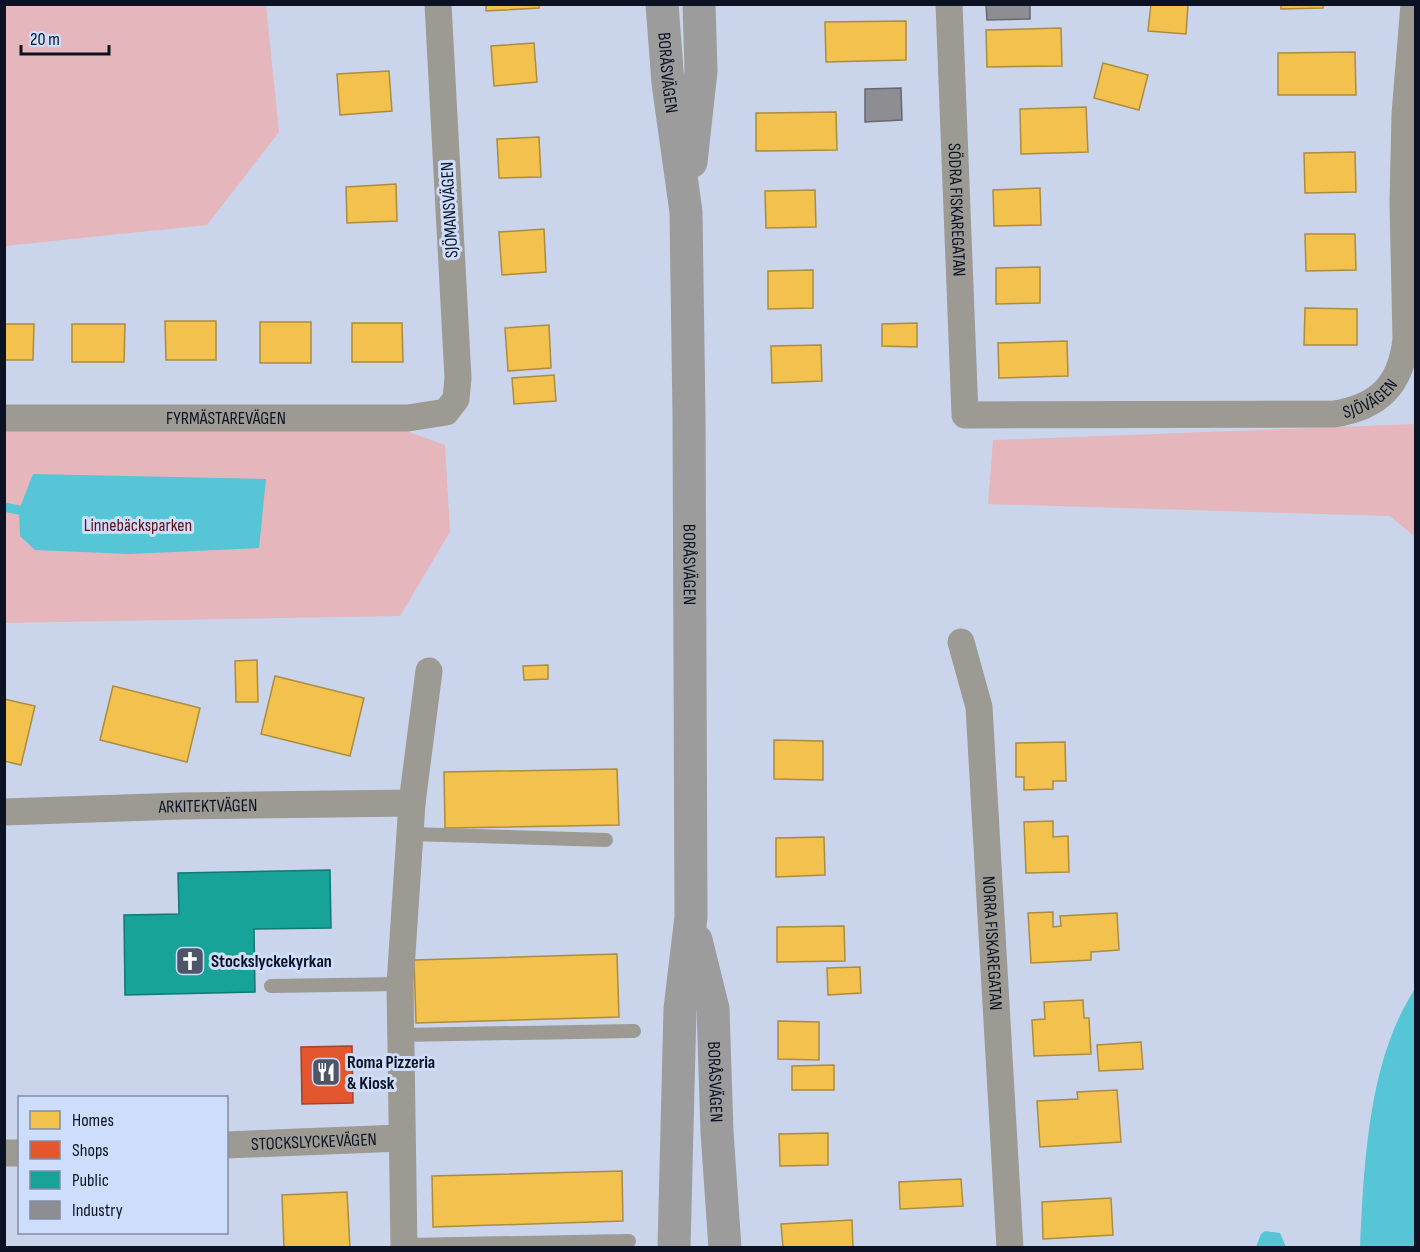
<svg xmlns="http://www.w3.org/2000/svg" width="1420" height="1252" font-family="'Sofia Sans Condensed',sans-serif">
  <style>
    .green { fill: #e5b6bc }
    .water { fill: #56c5d6 }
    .homes { fill: #f2c14e; stroke: #ac8c41; stroke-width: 1.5 }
    .shops { fill: #e4572e; stroke: #a3422b; stroke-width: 1.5 }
    .public { fill: #17a398; stroke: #137875; stroke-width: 1.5 }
    .industry { fill: #8d8d92; stroke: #666871; stroke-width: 1.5 }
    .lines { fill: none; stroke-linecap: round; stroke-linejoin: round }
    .stream { stroke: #56c5d6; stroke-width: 9 }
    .service { stroke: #9c9a93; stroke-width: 14 }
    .minor { stroke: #9c9a93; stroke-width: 27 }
    .secondary { stroke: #9b9c9b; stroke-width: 33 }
    .labels { text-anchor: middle; stroke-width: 6; stroke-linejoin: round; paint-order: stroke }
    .street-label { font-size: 18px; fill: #0a1223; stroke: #ceddfb }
    .park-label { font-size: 18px; fill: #5c1112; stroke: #ceddfb }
    .poi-label { font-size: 18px; font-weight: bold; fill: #0a1223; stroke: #ceddfb; text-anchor: start }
  </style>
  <rect width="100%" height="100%" fill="#cad5eb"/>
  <g class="green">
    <polygon points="4,5 266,5 279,132 207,225 5,246"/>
    <polygon points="1415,424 1415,537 1390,516 988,504 993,440"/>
    <polygon points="4,429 401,429 445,445 450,532 400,616 5,623"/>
  </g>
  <g class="water">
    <polygon points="33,474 266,479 259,548 129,554 35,550 20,536 19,510"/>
    <path d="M1415,989V1247H1360C1364,1164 1368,1060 1415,989Z"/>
    <polygon points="1265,1231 1280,1233 1286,1247 1256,1247 1261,1234"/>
  </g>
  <g class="homes">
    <polygon points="486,4 539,4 539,8 486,11"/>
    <polygon points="1151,4 1188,4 1186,34 1148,31"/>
    <polygon points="1281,4 1323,4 1323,8 1281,9"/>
    <polygon points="906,21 906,60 826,62 825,22"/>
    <polygon points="1061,28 1062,66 987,67 986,30"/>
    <polygon points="534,43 537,82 494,86 491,46"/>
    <polygon points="1355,52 1356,95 1278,95 1278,53"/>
    <polygon points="1103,63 1148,75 1139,110 1094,98"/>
    <polygon points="389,71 392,111 340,115 337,74"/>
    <polygon points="1086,107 1088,152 1021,154 1020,109"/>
    <polygon points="836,112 837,150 756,151 756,113"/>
    <polygon points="539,137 541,177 499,178 497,139"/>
    <polygon points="1355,152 1356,192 1305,193 1304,153"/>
    <polygon points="396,184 397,221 347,223 346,187"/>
    <polygon points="1040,188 1041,225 994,226 993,190"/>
    <polygon points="815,190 816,227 766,228 765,191"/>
    <polygon points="544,229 546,272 502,275 499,232"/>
    <polygon points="1305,234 1355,234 1356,270 1306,271"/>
    <polygon points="1040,267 1040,303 996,304 996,268"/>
    <polygon points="813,270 813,308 768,309 768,271"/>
    <polygon points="1305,308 1357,309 1357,345 1304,345"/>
    <polygon points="165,321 216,321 216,360 166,360"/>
    <rect x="260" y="322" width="51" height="41"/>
    <polygon points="352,323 402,323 403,362 352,362"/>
    <polygon points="917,323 917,347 882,346 882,324"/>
    <polygon points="4,324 34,324 33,360 4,360"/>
    <polygon points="72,324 125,324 124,362 72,362"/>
    <polygon points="549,325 551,368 508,371 505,328"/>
    <polygon points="1067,341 1068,376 999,378 998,343"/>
    <polygon points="821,345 822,381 772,383 771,346"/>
    <polygon points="554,375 556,401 514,404 512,378"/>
    <polygon points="257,660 258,702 236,702 235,661"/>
    <polygon points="548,665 548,679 524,680 523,666"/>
    <polygon points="275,676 364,698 350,756 261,734"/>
    <polygon points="113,686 200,708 187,762 100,740"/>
    <polygon points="4,699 35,706 21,765 4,761"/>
    <polygon points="774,740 823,741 823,780 774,779"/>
    <polygon points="1065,742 1066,781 1053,781 1053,789 1024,790 1024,777 1016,777 1016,743"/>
    <polygon points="617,769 619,825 445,828 444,772"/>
    <polygon points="1053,821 1053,837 1068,836 1069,872 1026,873 1024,822"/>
    <polygon points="824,837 825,875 776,877 776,838"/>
    <polygon points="1053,912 1053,927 1061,926 1060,916 1117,913 1119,950 1091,952 1091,960 1031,963 1028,913"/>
    <polygon points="844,926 845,961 777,962 777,927"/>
    <polygon points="617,954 619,1017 416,1023 414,960"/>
    <polygon points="860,967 861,993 828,995 827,968"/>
    <polygon points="1083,1000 1084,1018 1089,1018 1091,1054 1034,1056 1032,1020 1045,1019 1044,1002"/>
    <polygon points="778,1021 819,1022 819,1060 778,1059"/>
    <polygon points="1141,1042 1143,1069 1099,1071 1097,1045"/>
    <polygon points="834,1065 834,1090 792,1090 792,1066"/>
    <polygon points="1117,1090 1121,1142 1040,1147 1037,1101 1078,1099 1077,1092"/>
    <polygon points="828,1133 828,1165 780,1166 779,1134"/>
    <polygon points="622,1171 623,1221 433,1227 432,1176"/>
    <polygon points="961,1179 963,1206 900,1209 899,1182"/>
    <polygon points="347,1192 350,1248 284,1248 282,1195"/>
    <polygon points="1111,1198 1113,1235 1043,1239 1042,1202"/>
    <polygon points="852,1220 853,1248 783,1248 781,1224"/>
  </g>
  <polygon class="shops" points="352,1046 353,1103 302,1104 301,1047"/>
  <polygon class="public" points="330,870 331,928 254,929 255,992 125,995 124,915 179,914 178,873"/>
  <g class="industry">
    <polygon points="986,4 1030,4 1030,19 987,20"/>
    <polygon points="901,88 902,120 865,122 865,89"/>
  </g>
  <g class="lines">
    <polyline class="stream" points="4,507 19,510"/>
    <g class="service">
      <polyline points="411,834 606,840"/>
      <polyline points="271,986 400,984"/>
      <polyline points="400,1035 634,1031"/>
      <polyline points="404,1245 629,1241"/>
    </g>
    <g class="minor">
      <path id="s1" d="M949,4L965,415L1334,414C1379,407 1401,385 1406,339L1403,202L1405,114L1414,4"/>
      <path id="s2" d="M4,418H408L446,412L456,399L458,378L438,4"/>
      <path id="s3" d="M961,642L979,707L1010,1248"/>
      <path id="s4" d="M4,812L182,806L412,803"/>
      <path id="s5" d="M226,1145L401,1138"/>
      <polyline points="4,1153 20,1153"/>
      <polyline points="404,1248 400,984 412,803 429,671"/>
    </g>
    <g class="secondary">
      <path id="s6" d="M662,4L668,83L686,212L689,415L691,917L680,1009L674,1248"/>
      <polyline points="691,162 701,71 699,4"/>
      <path id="s7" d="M696,940L713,1009L717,1132L725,1248"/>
    </g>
  </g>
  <defs>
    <g id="church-square" transform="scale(1.5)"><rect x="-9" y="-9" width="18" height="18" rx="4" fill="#4d5669" stroke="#ceddfb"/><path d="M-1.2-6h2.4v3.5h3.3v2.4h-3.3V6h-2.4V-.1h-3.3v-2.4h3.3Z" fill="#fff"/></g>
    <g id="restaurant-square" transform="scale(1.5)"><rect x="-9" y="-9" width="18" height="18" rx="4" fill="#4d5669" stroke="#ceddfb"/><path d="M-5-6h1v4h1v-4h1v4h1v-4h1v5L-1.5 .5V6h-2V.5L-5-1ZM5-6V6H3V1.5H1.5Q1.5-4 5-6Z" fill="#fff"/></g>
  </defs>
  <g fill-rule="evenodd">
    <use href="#church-square" x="190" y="961"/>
    <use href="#restaurant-square" x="326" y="1072"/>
  </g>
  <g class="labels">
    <g class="street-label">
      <text dy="6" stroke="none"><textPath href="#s6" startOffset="69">BORÅSVÄGEN</textPath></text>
      <text transform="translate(449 210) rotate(-93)" y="6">SJÖMANSVÄGEN</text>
      <text dy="6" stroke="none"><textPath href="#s1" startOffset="206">SÖDRA FISKAREGATAN</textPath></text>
      <text dy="6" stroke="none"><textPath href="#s1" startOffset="820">SJÖVÄGEN</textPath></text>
      <text dy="6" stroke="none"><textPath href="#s2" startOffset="222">FYRMÄSTAREVÄGEN</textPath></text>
      <text dy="6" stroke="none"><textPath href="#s6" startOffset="562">BORÅSVÄGEN</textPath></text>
      <text dy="6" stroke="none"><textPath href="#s4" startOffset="204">ARKITEKTVÄGEN</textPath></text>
      <text dy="6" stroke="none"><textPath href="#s3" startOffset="304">NORRA FISKAREGATAN</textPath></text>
      <text dy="6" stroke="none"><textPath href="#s7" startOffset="144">BORÅSVÄGEN</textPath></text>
      <text dy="6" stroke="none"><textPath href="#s5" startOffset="88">STOCKSLYCKEVÄGEN</textPath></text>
    </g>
    <g class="park-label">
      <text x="138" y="531">Linnebäcksparken</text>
    </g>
    <g class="poi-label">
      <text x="211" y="967">Stockslyckekyrkan</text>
      <text x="347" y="1068">Roma Pizzeria<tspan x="347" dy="21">&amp; Kiosk</tspan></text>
    </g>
  </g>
  <rect width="1420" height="1252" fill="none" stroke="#0a1223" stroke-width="12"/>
  <rect x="18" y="1096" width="210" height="138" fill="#ceddfb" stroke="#808ca5" stroke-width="1.5"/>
  <rect x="30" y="1111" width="30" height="18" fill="#f2c14e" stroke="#808ca5" stroke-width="1.5"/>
  <text x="72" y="1126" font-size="18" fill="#0a1223">Homes</text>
  <rect x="30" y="1141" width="30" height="18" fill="#e4572e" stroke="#808ca5" stroke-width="1.5"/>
  <text x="72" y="1156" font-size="18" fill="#0a1223">Shops</text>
  <rect x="30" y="1171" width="30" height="18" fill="#17a398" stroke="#808ca5" stroke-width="1.5"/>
  <text x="72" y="1186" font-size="18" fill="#0a1223">Public</text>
  <rect x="30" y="1201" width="30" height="18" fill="#8d8d92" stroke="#808ca5" stroke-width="1.5"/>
  <text x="72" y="1216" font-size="18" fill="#0a1223">Industry</text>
  <path d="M21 45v9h88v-9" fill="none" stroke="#0a1223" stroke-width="3"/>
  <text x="30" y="45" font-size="18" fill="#0a1223" stroke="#ceddfb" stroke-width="4.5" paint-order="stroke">20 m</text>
</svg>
